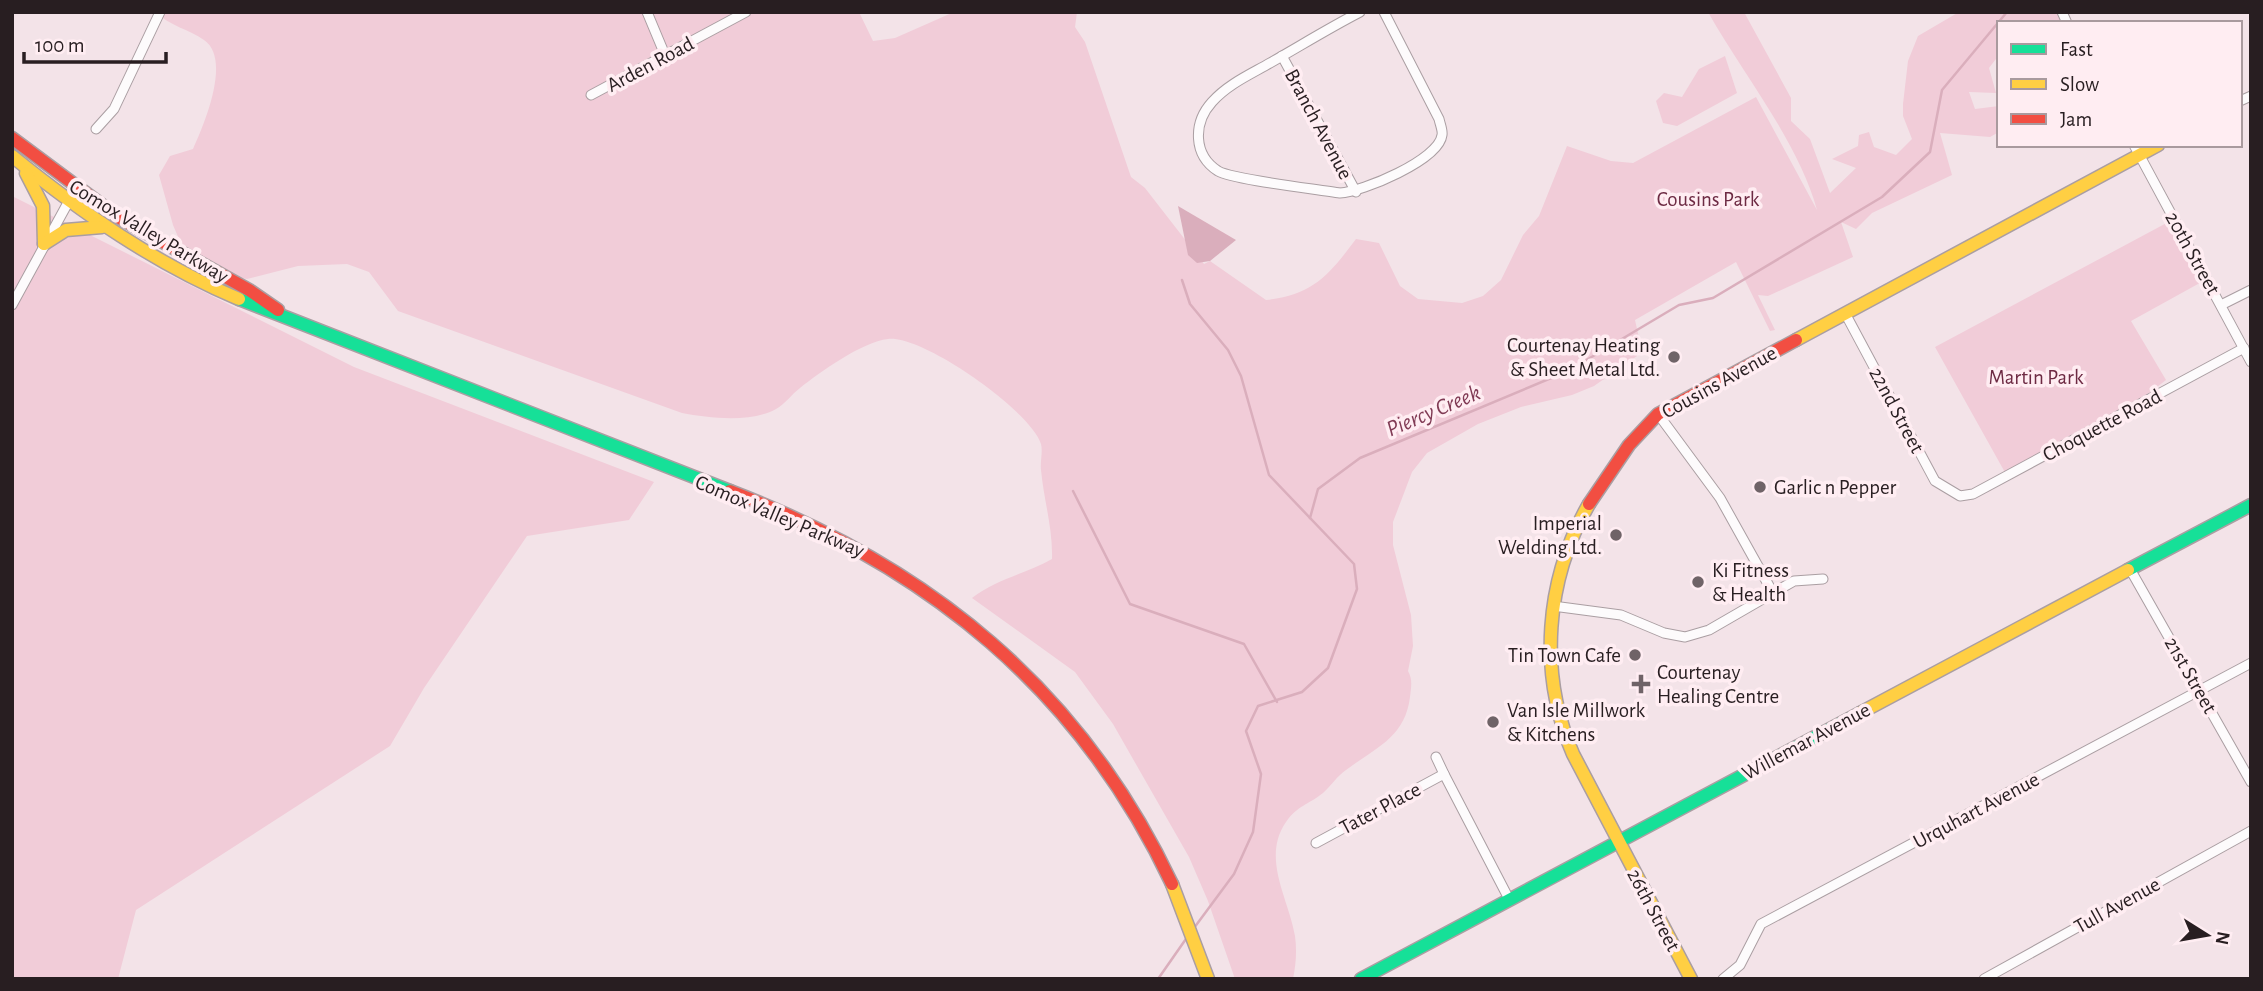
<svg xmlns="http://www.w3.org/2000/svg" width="2263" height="991" font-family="'Alegreya Sans',sans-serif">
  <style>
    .green { fill: #f1ccd8 }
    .water { fill: #daaebc }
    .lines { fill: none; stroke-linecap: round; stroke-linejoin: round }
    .stream { stroke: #daaebc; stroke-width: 2.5 }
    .street-casing { stroke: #aa9ea2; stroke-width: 11 }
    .fast-casing { stroke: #aa9ea2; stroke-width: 15 }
    .slow-casing { stroke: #aa9ea2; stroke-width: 15 }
    .jam-casing { stroke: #aa9ea2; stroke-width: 15 }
    .street { stroke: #fdfbfc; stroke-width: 9 }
    .fast { stroke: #16e098; stroke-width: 12 }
    .slow { stroke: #ffcf43; stroke-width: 12 }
    .jam { stroke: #f24e42; stroke-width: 12 }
    .poi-dot { fill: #6f6367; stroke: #ffedf2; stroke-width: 2.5 }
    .labels { text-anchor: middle; stroke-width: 7; stroke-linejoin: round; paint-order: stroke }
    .street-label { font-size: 21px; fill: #281e21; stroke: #ffedf2 }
    .park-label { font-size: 21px; fill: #6d2a43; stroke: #ffedf2 }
    .poi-label { font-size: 21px; fill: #281e21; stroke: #ffedf2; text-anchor: start }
    .water-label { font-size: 23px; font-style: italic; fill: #813b55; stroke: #ffedf2 }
  </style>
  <rect width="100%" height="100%" fill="#f3e3e8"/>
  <g class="green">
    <path d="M156,12H859L873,41L895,38L954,12H1077L1075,27L1085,42L1131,177L1145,188L1204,264L1210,261L1266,300C1313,295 1329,275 1356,239L1379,243L1400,286L1418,299L1462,303L1483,296L1501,280L1523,235L1539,216L1567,146L1611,161L1633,163L1756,97L1817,210C1799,143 1743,74 1708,12H1744L1791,98V121L1810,139L1830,193L1856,168L1832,159L1858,146L1859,135L1869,132L1874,147L1896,155L1912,139L1903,116V104L1908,61L1918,36L1959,12H2062L2063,23H1999V55L1989,68L1996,93L1969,92L1975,109L1999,106V132L1990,137L1940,133L1952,175L1872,213L1856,229L1841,222L1853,257L1768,296L1758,295L1775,330L1770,331L1736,262L1635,320L1640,342L1637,356L1594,386L1572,395L1521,407L1478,424L1427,453L1412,472L1393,522V545L1411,615L1413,646L1408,671C1413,680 1411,687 1410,697C1405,738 1375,748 1346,770C1337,776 1331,786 1323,793C1308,805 1298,805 1286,822C1261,858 1289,899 1295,936C1297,951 1296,964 1293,979H1235L1208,901L1189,857L1113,724L1075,672L972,598C997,579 1025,574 1052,559C1053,529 1044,501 1041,470C1040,462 1043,452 1041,444C1031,411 923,335 888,339C862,342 820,372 800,388C792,394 785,404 776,409C751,423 709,418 682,413L398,311L369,272L347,264L298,266L247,279L222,275L198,266L182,246L173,225L159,175L170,156L193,149C204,125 232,59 204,40C189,29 169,26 156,12Z"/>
    <polygon points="1725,56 1737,93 1677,126 1663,123 1656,101 1664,93 1682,97 1699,69"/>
    <polygon points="12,196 354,367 654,482 629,520 527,536 424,688 390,746 136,910 118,979 12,979"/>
    <polygon points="2174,219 2207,279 2131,321 2166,380 2122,414 2007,476 1935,347"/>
  </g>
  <polygon class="water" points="1178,206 1236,240 1210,261 1197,263 1188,255"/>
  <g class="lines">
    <g class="stream">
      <polyline points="1182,280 1190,304 1228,350 1241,376 1269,475 1354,564 1357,589 1328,668 1302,692 1258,706 1246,731 1261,774 1253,832 1234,874 1194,928"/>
      <polyline points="1073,491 1130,604 1244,644 1277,702"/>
      <polyline points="1310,518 1318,489 1360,458 1568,371 1679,305 1713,298 1882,197 1930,152 1942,90 2007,12"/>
      <polyline points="1158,979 1188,936"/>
    </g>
    <g class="street-casing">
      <g id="street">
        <polyline points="647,12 665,55"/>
        <path d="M1360,12C1329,28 1300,46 1270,63C1251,74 1228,84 1212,102C1193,123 1193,155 1218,171C1234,180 1317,189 1340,193C1362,192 1439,160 1442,135C1443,131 1440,124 1439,119L1384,12"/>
        <polyline points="2062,12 2067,23"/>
        <polyline points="1282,56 1356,192"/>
        <polyline points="591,95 746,12"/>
        <polyline points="2240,101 2251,96"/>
        <polyline points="96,129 114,109 160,12"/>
        <polyline points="2134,145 2251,362"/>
        <polyline points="12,305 76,188"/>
        <polyline points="2221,305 2251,290"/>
        <polyline points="1845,313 1935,481 1960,496 1973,494 2244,348"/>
        <polyline points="2130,569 2251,782"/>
        <polyline points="1773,593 1794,581 1823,579"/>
        <polyline points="1553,606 1621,615 1664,633 1685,637 1709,630 1773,593 1720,498 1658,414"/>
        <polyline points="1436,757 1444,774"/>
        <polyline points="1316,843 1444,774 1509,899"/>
        <polyline points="1723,979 1740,965 1761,924 2251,663"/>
        <polyline points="1984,979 2251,831"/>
      </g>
    </g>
    <g class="fast-casing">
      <g id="fast">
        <polyline points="239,299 730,491"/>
        <polyline points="2128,570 2251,505"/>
        <polyline points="1361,979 1860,713"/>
      </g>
    </g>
    <g class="slow-casing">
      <g id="slow">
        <path d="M12,156C82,213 156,264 239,299"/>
        <polyline points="26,173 43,206 44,244"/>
        <polyline points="44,244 66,230 102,227"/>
        <polyline points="1796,340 2158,145"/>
        <path d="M1589,504C1545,580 1538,673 1573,754L1691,979"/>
        <polyline points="1860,713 2128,570"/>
        <polyline points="1172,884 1208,979"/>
      </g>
    </g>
    <g class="jam-casing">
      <g id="jam">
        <polyline points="12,138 118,217 249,290 278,310"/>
        <path d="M730,491C929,567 1080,689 1172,884"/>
        <polyline points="1589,504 1629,445 1658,414 1796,340"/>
      </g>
    </g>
    <use href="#street" class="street"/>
    <use href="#fast" class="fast"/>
    <use href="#slow" class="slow"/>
    <use href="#jam" class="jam"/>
  </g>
  <g class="poi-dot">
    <circle cx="1674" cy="357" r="7"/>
    <circle cx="1760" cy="487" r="7"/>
    <circle cx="1616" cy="535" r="7"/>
    <circle cx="1698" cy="582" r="7"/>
    <circle cx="1635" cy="655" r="7"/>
    <path d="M1637.5 673.5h7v7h7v7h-7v7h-7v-7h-7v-7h7z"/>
    <circle cx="1493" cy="722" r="7"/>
  </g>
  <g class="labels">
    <g class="street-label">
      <text transform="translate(650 64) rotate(-28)" y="7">Arden Road</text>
      <text transform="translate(1319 124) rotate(62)" y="7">Branch Avenue</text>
      <text transform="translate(149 231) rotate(31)" y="7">Comox Valley Parkway</text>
      <text transform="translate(2193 253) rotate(61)" y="7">20th Street</text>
      <text transform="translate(1719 382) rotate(-29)" y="7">Cousins Avenue</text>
      <text transform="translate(1897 410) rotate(62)" y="7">22nd Street</text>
      <text transform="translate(2102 425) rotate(-28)" y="7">Choquette Road</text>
      <text transform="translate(780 516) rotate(23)" y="7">Comox Valley Parkway</text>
      <text transform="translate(2191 675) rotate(60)" y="7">21st Street</text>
      <text transform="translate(1806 741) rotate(-28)" y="7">Willemar Avenue</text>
      <text transform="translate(1380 808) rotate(-28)" y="7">Tater Place</text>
      <text transform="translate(1976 810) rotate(-28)" y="7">Urquhart Avenue</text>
      <text transform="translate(2117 905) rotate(-29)" y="7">Tull Avenue</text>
      <text transform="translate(1654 910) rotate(62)" y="7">26th Street</text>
    </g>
    <g class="park-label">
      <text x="1708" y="206">Cousins Park</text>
      <text x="2036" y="384">Martin Park</text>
    </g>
    <g class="poi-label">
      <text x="1660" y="352" text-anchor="end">Courtenay Heating<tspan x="1660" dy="24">&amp; Sheet Metal Ltd.</tspan></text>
      <text x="1774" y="494">Garlic n Pepper</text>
      <text x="1602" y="530" text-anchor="end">Imperial<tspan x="1602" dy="24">Welding Ltd.</tspan></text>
      <text x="1712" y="577">Ki Fitness<tspan x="1712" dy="24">&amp; Health</tspan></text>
      <text x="1621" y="662" text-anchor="end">Tin Town Cafe</text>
      <text x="1657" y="679">Courtenay<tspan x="1657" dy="24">Healing Centre</tspan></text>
      <text x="1507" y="717">Van Isle Millwork<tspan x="1507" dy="24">&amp; Kitchens</tspan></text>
    </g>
    <g class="water-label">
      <text transform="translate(1433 410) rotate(-23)" y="8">Piercy Creek</text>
    </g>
  </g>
  <rect width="2263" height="991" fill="none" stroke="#281e21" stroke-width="28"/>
  <rect x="1997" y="21" width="245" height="126" fill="#ffedf2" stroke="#a99a9e" stroke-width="2"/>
  <rect x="2011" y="44" width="35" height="10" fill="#16e098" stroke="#a99a9e" stroke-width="2"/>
  <text x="2060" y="56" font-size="21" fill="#281e21">Fast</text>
  <rect x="2011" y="79" width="35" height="10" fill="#ffcf43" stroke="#a99a9e" stroke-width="2"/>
  <text x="2060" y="91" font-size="21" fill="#281e21">Slow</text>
  <rect x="2011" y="114" width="35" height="10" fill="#f24e42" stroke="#a99a9e" stroke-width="2"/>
  <text x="2060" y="126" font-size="21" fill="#281e21">Jam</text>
  <g transform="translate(2207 935) rotate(101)" stroke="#ffedf2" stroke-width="5" paint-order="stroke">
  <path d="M0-5L12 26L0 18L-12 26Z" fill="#281e21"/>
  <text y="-10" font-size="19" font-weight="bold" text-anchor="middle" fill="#281e21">N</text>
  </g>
  <path d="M24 52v10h142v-10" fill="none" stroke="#281e21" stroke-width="3.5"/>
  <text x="35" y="52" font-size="21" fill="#281e21" stroke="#ffedf2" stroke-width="5" paint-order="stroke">100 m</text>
</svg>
